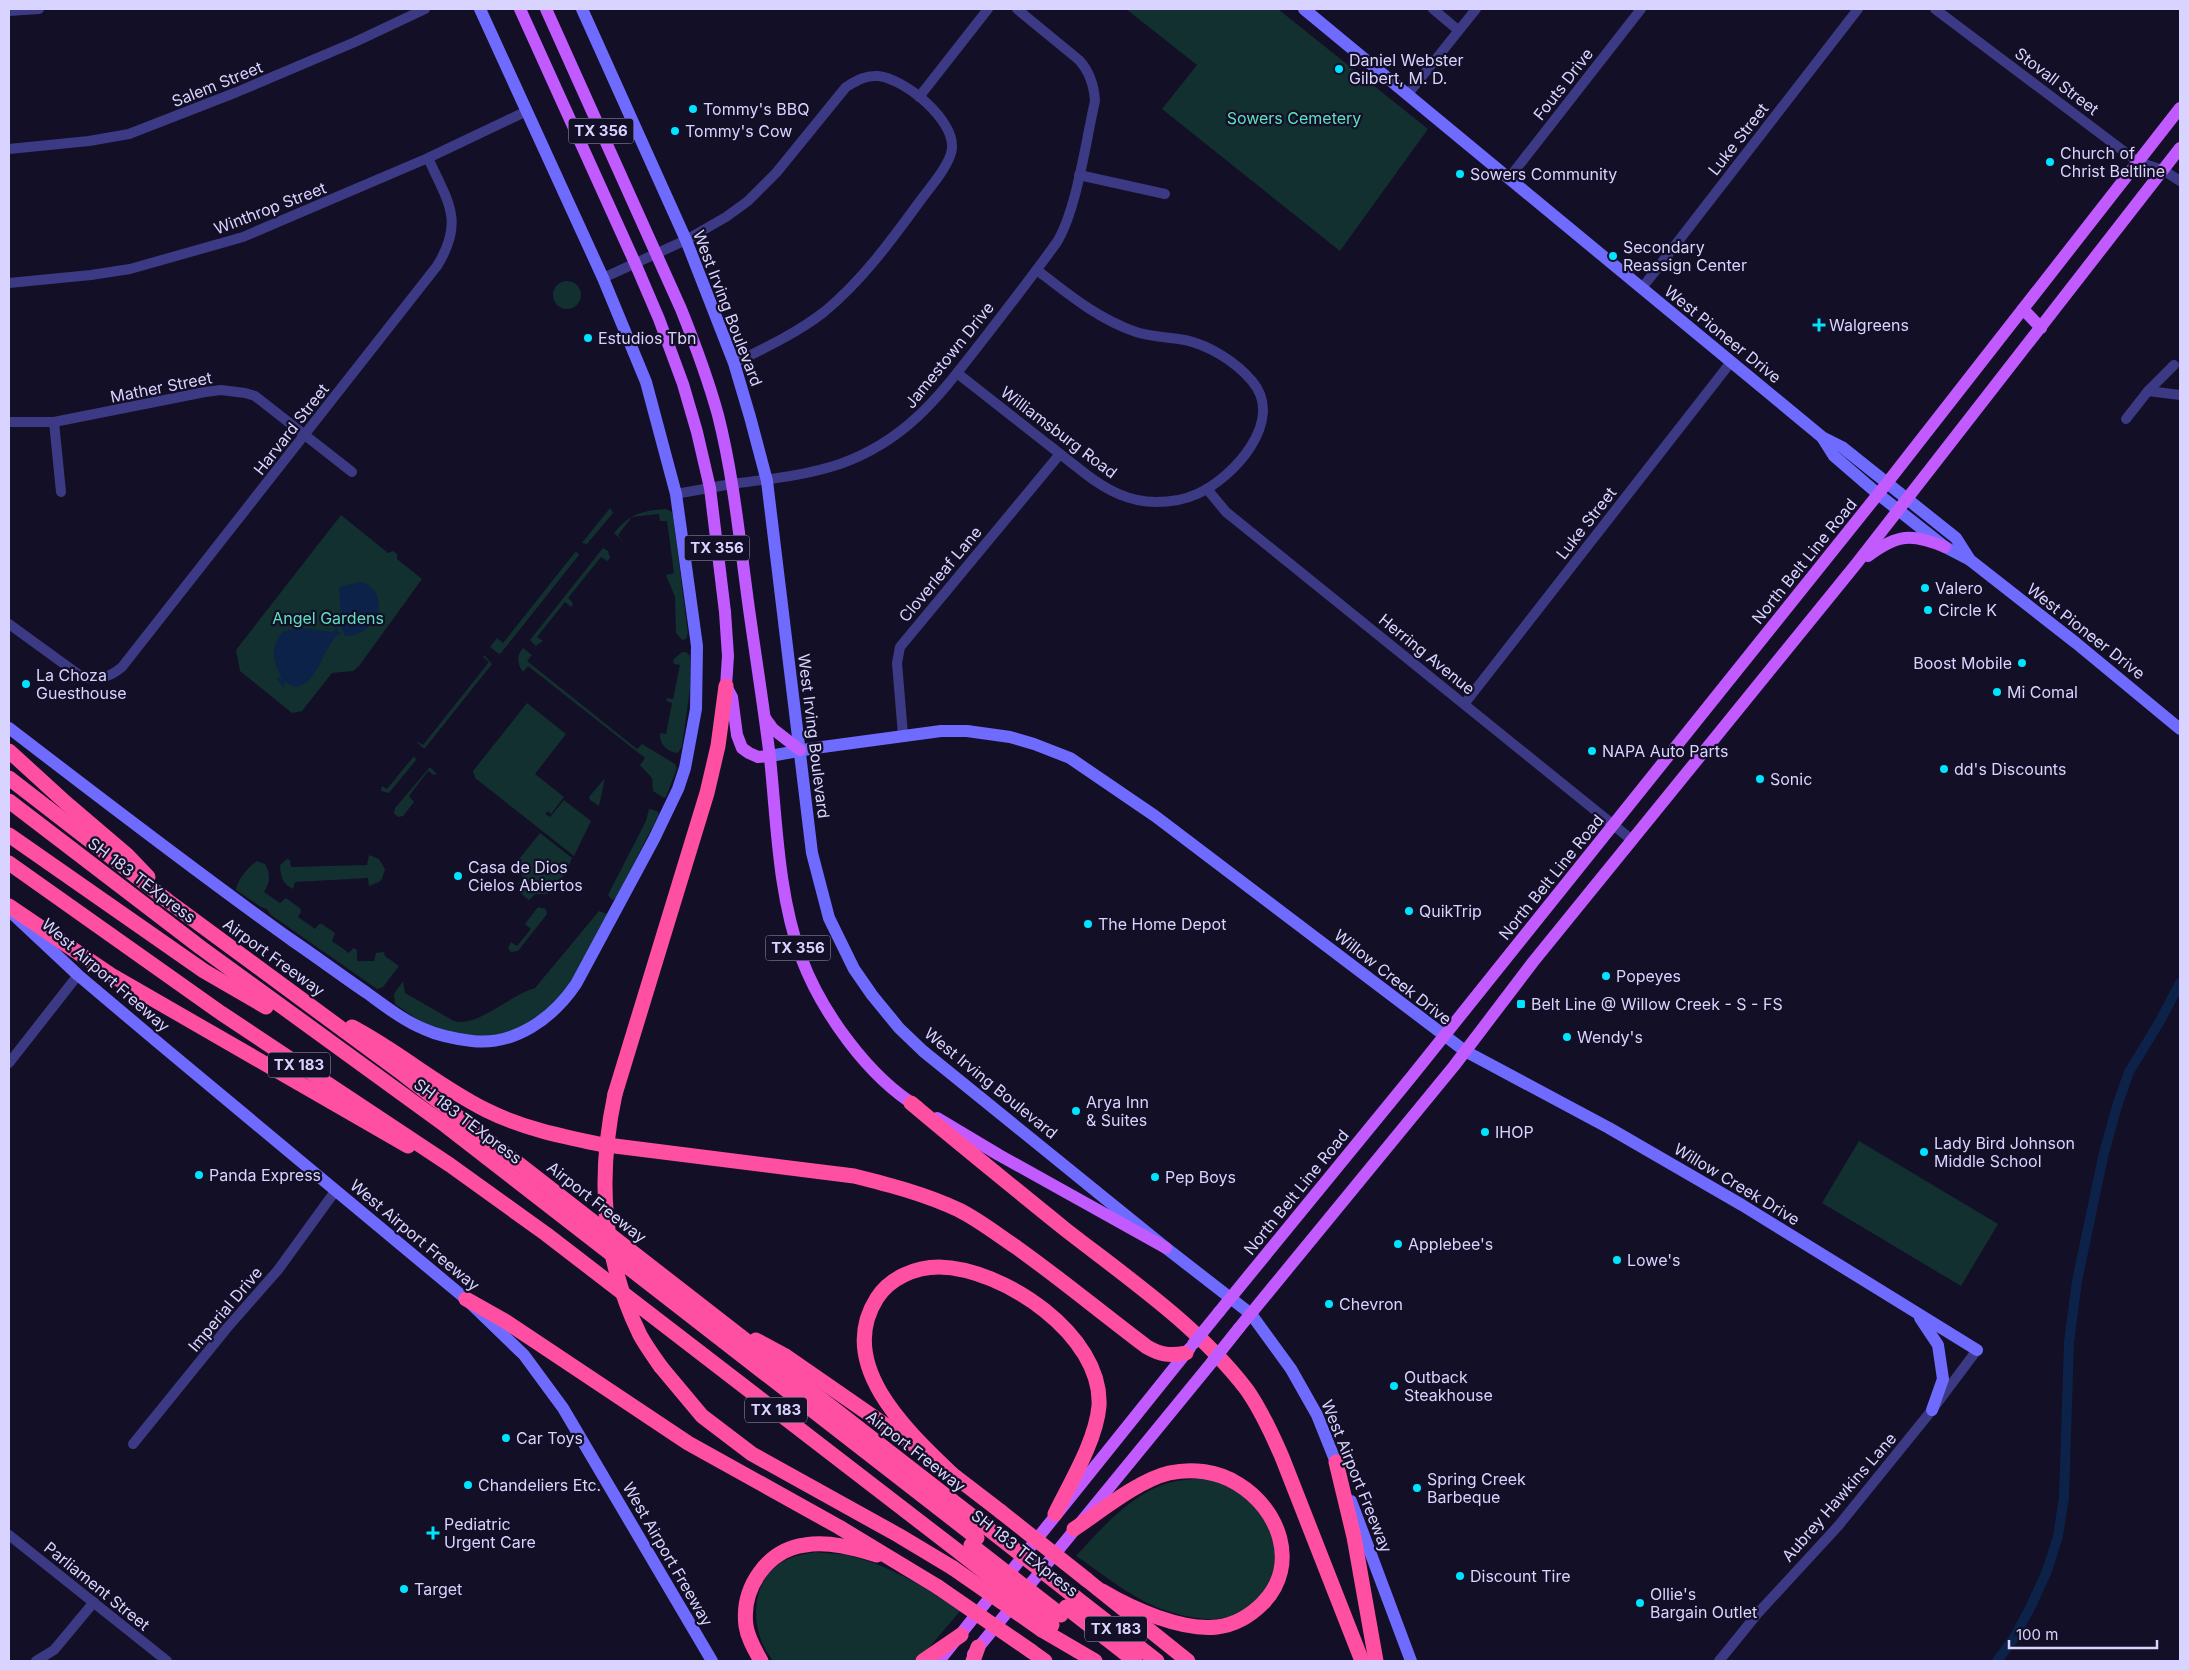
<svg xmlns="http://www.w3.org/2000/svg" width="2189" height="1670" font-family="Inter,sans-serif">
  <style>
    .green { fill: #12302f }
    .water { fill: #0c2248 }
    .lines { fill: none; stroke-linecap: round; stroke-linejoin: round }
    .canal { stroke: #0c2248; stroke-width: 10 }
    .street { stroke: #3d3a85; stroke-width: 10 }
    .secondary { stroke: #6f6bff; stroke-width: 12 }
    .primary { stroke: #c25bff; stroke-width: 12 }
    .highway { stroke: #ff4fa3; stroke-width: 15 }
    .primary-bridge { stroke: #c25bff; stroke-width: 12 }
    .highway-bridge { stroke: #ff4fa3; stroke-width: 15 }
    .poi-dot { fill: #00e5ff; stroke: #130f26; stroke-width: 2 }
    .labels { text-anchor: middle; stroke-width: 4.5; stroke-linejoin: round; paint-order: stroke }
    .shield { fill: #130f26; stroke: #9e99be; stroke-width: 1 }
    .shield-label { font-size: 15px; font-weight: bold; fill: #d9d4ff }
    .poi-label { font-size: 16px; fill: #d9d4ff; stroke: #130f26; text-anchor: start }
    .street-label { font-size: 16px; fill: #d9d4ff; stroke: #130f26 }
    .park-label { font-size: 16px; fill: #5fe0c0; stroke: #130f26 }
  </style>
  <rect width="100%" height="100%" fill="#130f26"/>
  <g class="green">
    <polygon points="1126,9 1278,9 1428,129 1340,251 1162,109 1197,65"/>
    <circle cx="567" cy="295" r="14"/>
    <polygon points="610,508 613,513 587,544 582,543"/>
    <path d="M666,509L672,512L673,517L688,633L686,639L682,640L676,633L675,597L666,575L674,573L667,521H660L659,514L632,517L618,535L623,541L614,533C631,513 641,511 666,509Z"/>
    <polygon points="341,515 388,553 393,551 397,554 397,559 422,579 359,666 353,671 332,673 302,711 292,713 240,671 236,650"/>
    <polygon points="603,548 608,551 610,558 607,561 601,557 568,598 573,603 571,607 565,602 537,637 543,641 536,646 530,640"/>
    <polygon points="576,551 579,555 501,653 499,654 490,647 497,638 503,643"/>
    <path d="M523,648L532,655L527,661L637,749L642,744L675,764L677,768L666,797L664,798L653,791L652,778L640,765L645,758L528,666L523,672C517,663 516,656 523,648Z"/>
    <path d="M682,652H686L690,656V689L682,746L678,753C667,752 659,744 660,733L666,734L672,703L666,701L667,698L673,699L680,665L674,664L673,660Z"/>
    <polygon points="484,655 492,664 425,748 423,748 416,741 423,745 489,662 483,657"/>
    <polygon points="527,703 566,734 535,774 564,797 551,814 548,811 545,814 550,817 564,800 591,821 574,856 475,778 473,771"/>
    <polygon points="414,756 416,760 389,793 381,791 382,786 387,789"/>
    <polygon points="430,767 437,774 434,775 428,771 409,796 414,802 403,816 398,817 394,813 395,808"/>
    <polygon points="605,778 599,806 590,800 589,797"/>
    <polygon points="649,809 657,811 659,814 616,898 612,900 608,895 646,821"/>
    <polygon points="540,833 572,858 565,874 548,894 535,894 529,900 519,892 523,887 519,883 523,878 516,863"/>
    <path d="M369,855L379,859L385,869L382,879L379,882L369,886L368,878L295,882L293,889C282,884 281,877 280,865L287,859L290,860L291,867L367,865Z"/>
    <path d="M257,861L265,864C271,874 270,883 264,892L280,903L286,898L300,908L301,912L298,917L315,929L319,924H322L335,933L332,941L349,953L353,948L357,950V961H374L376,953L384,952L385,956L399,966L383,987L377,989L271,915L267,909L261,907L236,890C237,880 249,866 257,861Z"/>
    <polygon points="538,907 546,909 547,914 518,951 511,952 508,948 511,942 517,946 531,929 525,924"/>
    <path d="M599,911L607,914L560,1001L523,1028L487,1037L461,1036L424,1024L395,1004L394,994L403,981L405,993L454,1021C477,1028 510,995 535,988Z"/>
    <polygon points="1859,1141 1998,1224 1961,1286 1822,1203"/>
    <path d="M1200,1478C1208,1480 1218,1481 1226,1484C1253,1496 1282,1530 1276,1562C1275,1568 1272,1574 1270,1580C1263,1595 1254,1608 1237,1615C1218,1622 1193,1619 1174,1613C1138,1604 1106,1576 1076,1556C1101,1529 1129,1496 1165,1484C1176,1480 1189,1480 1200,1478Z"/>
    <path d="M816,1552C828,1554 842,1553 854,1557C893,1567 927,1589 961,1610L927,1650L914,1661H773C750,1633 748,1583 782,1562C792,1556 805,1554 816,1552Z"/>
  </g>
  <g class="water">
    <path d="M361,582C394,592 377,637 345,636L342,628L338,626L341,615L339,589L341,586Z"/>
    <path d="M301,628L332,632L337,628L341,635H337C322,650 312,702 285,682L283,684L285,686L284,688L276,678L282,679C274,662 268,646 284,631Z"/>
  </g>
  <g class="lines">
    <polyline class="canal" points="1997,1661 2014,1638 2031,1606 2047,1571 2058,1536 2064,1497 2069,1342 2077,1281 2103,1157 2117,1106 2129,1072 2160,1021 2180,983"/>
    <g class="street">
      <polyline points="1433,9 1458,30"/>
      <polyline points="1935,9 2138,162 2163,170 2180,181"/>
      <polyline points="9,11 39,9"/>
      <polyline points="1408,94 1476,9"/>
      <polyline points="919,97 988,9"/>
      <polyline points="9,149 89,141 129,134 237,92 355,42 425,9"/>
      <polyline points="1079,175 1165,194"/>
      <polyline points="1509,178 1641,9"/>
      <path d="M603,278L686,240L726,217L748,201L776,173L846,87C856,81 865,75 878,76C905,79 954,119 952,148C951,163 932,185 923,197C893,238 863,280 824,312C797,333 765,348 734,363"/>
      <polyline points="9,283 91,275 130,269 243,237 428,158 527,111"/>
      <polyline points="1642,288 1858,9"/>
      <path d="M957,373L1087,475C1107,490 1129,502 1156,502C1169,502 1184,500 1197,494C1233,478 1286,421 1252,381C1236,362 1209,345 1185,340C1169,337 1151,337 1136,332C1098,319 1068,294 1037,270"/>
      <polyline points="2148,391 2180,395"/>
      <polyline points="2126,419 2148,391 2174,365"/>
      <polyline points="9,422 54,422 205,392 221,390 245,393 255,396 352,472"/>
      <polyline points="54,422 61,492"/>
      <polyline points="1207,489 1226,512 1632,840"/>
      <path d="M676,494C695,491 714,487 732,484C769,479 804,476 840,464C910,439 942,392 986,336C1010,305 1034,274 1057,242C1077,209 1086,140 1095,101C1094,85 1090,72 1079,60L1017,9"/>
      <path d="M9,624L82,677C98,680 109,678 122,667L437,266C465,221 448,202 428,158"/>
      <polyline points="1465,703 1731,362"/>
      <polyline points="903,735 897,663 900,647 1060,454"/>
      <polyline points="9,1063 78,975"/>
      <polyline points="133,1444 227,1328 278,1270 336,1190"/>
      <polyline points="9,1535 167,1661"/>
      <polyline points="36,1661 54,1650 94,1602"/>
      <polyline points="1719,1661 1758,1613 1839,1525 1932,1410 1977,1350"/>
    </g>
    <g class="secondary">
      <polyline points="582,9 686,240 734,363 750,417 767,481 812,853 829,918 854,969 872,995 899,1028 923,1051 1166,1248 1251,1314 1291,1369 1317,1415 1339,1470"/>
      <polyline points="1304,9 1822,437 1842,447 1956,538 1970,560"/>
      <polyline points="1822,437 1834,456 1878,494 1945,547 1970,560 2076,643 2180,729"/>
      <path d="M9,728C103,800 196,872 293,941C318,958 342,976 367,993C385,1006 404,1021 424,1029C439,1036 456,1039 472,1041C515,1046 553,1018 576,984L654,839L678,789L685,768L696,709L697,646L676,494L646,382L603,278L480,9"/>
      <polyline points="770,756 815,748 941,731 967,731 1010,737 1034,744 1070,758 1155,816 1465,1051 1609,1128 1742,1205 1977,1350"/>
      <polyline points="15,916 78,975 161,1045 466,1299 524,1355 563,1408 712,1661"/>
      <polyline points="1920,1318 1938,1345 1943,1379 1932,1410"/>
      <polyline points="1351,1501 1411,1661"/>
    </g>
    <g class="primary">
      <polyline points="520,9 635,263 659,319 683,384 697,432 710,488 725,612 728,656 726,686 732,697 737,735 742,748 749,753 758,757 770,756"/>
      <path d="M546,9L681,309C695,344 708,379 718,415C734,478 740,544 749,609C756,659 764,709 770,758C777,825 778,893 801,957C821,1011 868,1077 918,1107"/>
      <polyline points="2023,309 2041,328"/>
      <path d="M1868,556C1897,534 1912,533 1945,547"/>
      <polyline points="765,718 773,729 800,750"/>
      <polyline points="937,1118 999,1155 1166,1248"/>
      <polyline points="1219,1312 1412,1076 1887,483 2180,108"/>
      <polyline points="1239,1328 1454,1066 1533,962 1857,563 2180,148"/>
      <polyline points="973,1654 1212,1362"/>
      <polyline points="939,1661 1190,1348"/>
    </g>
    <g class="highway">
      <polyline points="9,751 66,803 127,855 148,877"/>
      <polyline points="9,778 168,901 403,1074 986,1527"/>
      <polyline points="9,801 200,947 445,1125 977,1538"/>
      <polyline points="9,835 204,971 266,1007"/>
      <polyline points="9,863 221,1013 450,1165 546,1234 963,1555"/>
      <polyline points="9,906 111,975 408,1146"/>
      <path d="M352,1027C398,1051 438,1086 486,1110C522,1128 560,1136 599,1144L854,1176C890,1185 925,1194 959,1210C979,1220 998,1235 1016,1247C1061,1279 1103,1314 1147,1347C1161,1355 1170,1356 1186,1353"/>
      <polyline points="615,1094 707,793 718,746 726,686"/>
      <path d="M911,1103C962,1146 1014,1188 1066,1230C1129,1279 1198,1326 1247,1390C1261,1410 1272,1434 1282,1457L1362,1661"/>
      <polyline points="466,1299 505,1321 688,1443 839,1527 938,1587"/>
      <polyline points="756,1340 784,1355 914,1445"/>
      <polyline points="661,1367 702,1416 752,1454 898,1535 953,1568"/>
      <polyline points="1336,1462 1354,1537 1376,1661"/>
      <polyline points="944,1468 1000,1511"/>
      <path d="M951,1473C906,1430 835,1364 877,1298C890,1278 915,1267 939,1267C1003,1268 1103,1335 1099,1406C1096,1441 1070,1483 1055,1514"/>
      <path d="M1074,1529C1101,1511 1139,1480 1169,1473C1192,1468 1218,1471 1238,1484C1279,1509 1300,1564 1263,1603C1251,1615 1235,1625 1217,1627C1182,1631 1132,1609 1102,1591"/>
      <polyline points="1087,1580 1188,1661"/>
      <polyline points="1075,1597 1157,1661"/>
      <polyline points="1066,1607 1135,1661"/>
      <polyline points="1042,1630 1095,1661"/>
      <polyline points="1031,1651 1045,1661"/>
      <path d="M761,1661C755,1650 748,1639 746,1626C741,1588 767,1550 805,1545C829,1541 854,1548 877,1555"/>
      <polyline points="923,1661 961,1635"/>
      <polyline points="973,1661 978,1647"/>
    </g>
    <g class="primary-bridge">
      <polyline points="1193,1344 1219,1312"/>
      <polyline points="1212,1362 1239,1328"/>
    </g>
    <g class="highway-bridge">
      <path d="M615,1094C597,1178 602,1257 640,1335C646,1346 654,1357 661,1367"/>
      <polyline points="1000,1511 1087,1580"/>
      <polyline points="986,1527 1075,1597"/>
      <polyline points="971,1545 1061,1615"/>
      <polyline points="963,1555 1052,1625"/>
      <polyline points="953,1568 1042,1630"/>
      <polyline points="938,1587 1031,1651"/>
    </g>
  </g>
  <g class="poi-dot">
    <circle cx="1339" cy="69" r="5"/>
    <circle cx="693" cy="109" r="5"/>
    <circle cx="675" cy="131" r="5"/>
    <circle cx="2050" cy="162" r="5"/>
    <circle cx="1460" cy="174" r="5"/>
    <circle cx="1613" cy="256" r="5"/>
    <path d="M1816.5 317.5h5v5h5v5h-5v5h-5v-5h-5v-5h5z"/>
    <circle cx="588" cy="338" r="5"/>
    <circle cx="1925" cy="588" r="5"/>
    <circle cx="1928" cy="610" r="5"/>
    <circle cx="2022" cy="663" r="5"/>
    <circle cx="26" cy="684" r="5"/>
    <circle cx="1997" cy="692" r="5"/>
    <circle cx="1592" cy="751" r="5"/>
    <circle cx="1944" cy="769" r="5"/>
    <circle cx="1760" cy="779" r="5"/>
    <circle cx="458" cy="876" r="5"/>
    <circle cx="1409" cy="911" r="5"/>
    <circle cx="1088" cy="924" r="5"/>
    <circle cx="1606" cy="976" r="5"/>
    <rect x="1516" y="999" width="10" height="10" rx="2.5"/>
    <circle cx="1567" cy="1037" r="5"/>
    <circle cx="1076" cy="1111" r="5"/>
    <circle cx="1485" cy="1132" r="5"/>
    <circle cx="1924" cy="1152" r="5"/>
    <circle cx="199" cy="1175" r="5"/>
    <circle cx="1155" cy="1177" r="5"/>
    <circle cx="1398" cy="1244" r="5"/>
    <circle cx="1617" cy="1260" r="5"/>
    <circle cx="1329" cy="1304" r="5"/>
    <circle cx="1394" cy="1386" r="5"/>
    <circle cx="506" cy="1438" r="5"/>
    <circle cx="468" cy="1485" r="5"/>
    <circle cx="1417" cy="1488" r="5"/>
    <path d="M430.5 1525.5h5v5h5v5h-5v5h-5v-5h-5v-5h5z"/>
    <circle cx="1460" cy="1576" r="5"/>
    <circle cx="404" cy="1589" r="5"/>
    <circle cx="1640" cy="1603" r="5"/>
  </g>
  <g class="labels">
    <g class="shield">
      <rect x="568.5" y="118.5" width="65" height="25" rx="4"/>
      <rect x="684.5" y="535.5" width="65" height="25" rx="4"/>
      <rect x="765.5" y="935.5" width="65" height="25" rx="4"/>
      <rect x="268" y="1052.5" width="62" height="25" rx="4"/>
      <rect x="745" y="1397.5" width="62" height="25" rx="4"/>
      <rect x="1085" y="1616.5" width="62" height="25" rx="4"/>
    </g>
    <g class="shield-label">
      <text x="601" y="136">TX 356</text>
      <text x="717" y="553">TX 356</text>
      <text x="798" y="953">TX 356</text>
      <text x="299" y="1070">TX 183</text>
      <text x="776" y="1415">TX 183</text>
      <text x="1116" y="1634">TX 183</text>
    </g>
    <g class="poi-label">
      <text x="1349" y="66">Daniel Webster<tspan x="1349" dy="18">Gilbert, M. D.</tspan></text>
      <text x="703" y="115">Tommy's BBQ</text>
      <text x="685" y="137">Tommy's Cow</text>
      <text x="2060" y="159">Church of<tspan x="2060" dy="18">Christ Beltline</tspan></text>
      <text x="1470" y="180">Sowers Community</text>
      <text x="1623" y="253">Secondary<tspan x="1623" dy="18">Reassign Center</tspan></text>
      <text x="1829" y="331">Walgreens</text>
      <text x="598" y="344">Estudios Tbn</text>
      <text x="1935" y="594">Valero</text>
      <text x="1938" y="616">Circle K</text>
      <text x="2012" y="669" text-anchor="end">Boost Mobile</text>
      <text x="36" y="681">La Choza<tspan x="36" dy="18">Guesthouse</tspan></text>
      <text x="2007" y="698">Mi Comal</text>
      <text x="1602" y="757">NAPA Auto Parts</text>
      <text x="1954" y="775">dd's Discounts</text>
      <text x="1770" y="785">Sonic</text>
      <text x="468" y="873">Casa de Dios<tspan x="468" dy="18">Cielos Abiertos</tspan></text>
      <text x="1419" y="917">QuikTrip</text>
      <text x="1098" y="930">The Home Depot</text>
      <text x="1616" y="982">Popeyes</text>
      <text x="1531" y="1010">Belt Line @ Willow Creek - S - FS</text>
      <text x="1577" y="1043">Wendy's</text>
      <text x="1086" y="1108">Arya Inn<tspan x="1086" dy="18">&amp; Suites</tspan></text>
      <text x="1495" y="1138">IHOP</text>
      <text x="1934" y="1149">Lady Bird Johnson<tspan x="1934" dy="18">Middle School</tspan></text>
      <text x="209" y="1181">Panda Express</text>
      <text x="1165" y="1183">Pep Boys</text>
      <text x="1408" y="1250">Applebee's</text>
      <text x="1627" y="1266">Lowe's</text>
      <text x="1339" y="1310">Chevron</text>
      <text x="1404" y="1383">Outback<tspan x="1404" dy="18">Steakhouse</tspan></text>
      <text x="516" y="1444">Car Toys</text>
      <text x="1427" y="1485">Spring Creek<tspan x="1427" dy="18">Barbeque</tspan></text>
      <text x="478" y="1491">Chandeliers Etc.</text>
      <text x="444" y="1530">Pediatric<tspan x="444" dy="18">Urgent Care</tspan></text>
      <text x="1470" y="1582">Discount Tire</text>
      <text x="414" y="1595">Target</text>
      <text x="1650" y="1600">Ollie's<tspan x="1650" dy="18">Bargain Outlet</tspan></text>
    </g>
    <g class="street-label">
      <text transform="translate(2057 81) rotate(37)" y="6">Stovall Street</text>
      <text transform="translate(217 84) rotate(-22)" y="6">Salem Street</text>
      <text transform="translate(1563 84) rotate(-52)" y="6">Fouts Drive</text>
      <text transform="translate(1738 139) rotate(-52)" y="6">Luke Street</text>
      <text transform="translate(270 208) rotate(-21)" y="6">Winthrop Street</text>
      <text transform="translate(728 308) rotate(69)" y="6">West Irving Boulevard</text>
      <text transform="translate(1723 334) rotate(39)" y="6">West Pioneer Drive</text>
      <text transform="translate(949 355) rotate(-51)" y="6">Jamestown Drive</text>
      <text transform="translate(161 387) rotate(-11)" y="6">Mather Street</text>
      <text transform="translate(291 429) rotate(-52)" y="6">Harvard Street</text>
      <text transform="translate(1059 432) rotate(37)" y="6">Williamsburg Road</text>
      <text transform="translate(1586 523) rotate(-52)" y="6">Luke Street</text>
      <text transform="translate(1804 561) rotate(-51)" y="6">North Belt Line Road</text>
      <text transform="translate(940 574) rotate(-50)" y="6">Cloverleaf Lane</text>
      <text transform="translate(2086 631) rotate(38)" y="6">West Pioneer Drive</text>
      <text transform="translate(1427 654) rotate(39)" y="6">Herring Avenue</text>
      <text transform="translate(814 736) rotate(83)" y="6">West Irving Boulevard</text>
      <text transform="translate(1551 877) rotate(-51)" y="6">North Belt Line Road</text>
      <text transform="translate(142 880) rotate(37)" y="6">SH 183 TEXpress</text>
      <text transform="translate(274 957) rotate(36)" y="6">Airport Freeway</text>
      <text transform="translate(106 975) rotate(41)" y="6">West Airport Freeway</text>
      <text transform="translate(1393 977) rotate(38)" y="6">Willow Creek Drive</text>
      <text transform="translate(991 1083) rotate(39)" y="6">West Irving Boulevard</text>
      <text transform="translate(468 1121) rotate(37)" y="6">SH 183 TEXpress</text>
      <text transform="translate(1737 1184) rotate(31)" y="6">Willow Creek Drive</text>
      <text transform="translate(1296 1192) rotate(-51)" y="6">North Belt Line Road</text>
      <text transform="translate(597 1202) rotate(38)" y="6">Airport Freeway</text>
      <text transform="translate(415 1235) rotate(40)" y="6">West Airport Freeway</text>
      <text transform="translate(225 1309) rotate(-50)" y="6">Imperial Drive</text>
      <text transform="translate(916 1451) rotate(38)" y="6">Airport Freeway</text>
      <text transform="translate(1357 1476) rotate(68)" y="6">West Airport Freeway</text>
      <text transform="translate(1839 1497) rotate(-49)" y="6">Aubrey Hawkins Lane</text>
      <text transform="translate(1025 1553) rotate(38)" y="6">SH 183 TEXpress</text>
      <text transform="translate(668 1554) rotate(60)" y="6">West Airport Freeway</text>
      <text transform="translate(97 1586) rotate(39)" y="6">Parliament Street</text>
    </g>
    <g class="park-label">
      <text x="1294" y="124">Sowers Cemetery</text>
      <text x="328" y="624">Angel Gardens</text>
    </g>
  </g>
  <rect width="2189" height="1670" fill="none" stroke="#d9d4ff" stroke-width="20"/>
  <path d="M2009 1640v8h148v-8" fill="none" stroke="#d9d4ff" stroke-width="2.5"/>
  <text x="2016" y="1640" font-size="15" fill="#d9d4ff" stroke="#130f26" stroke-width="4" paint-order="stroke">100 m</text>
</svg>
